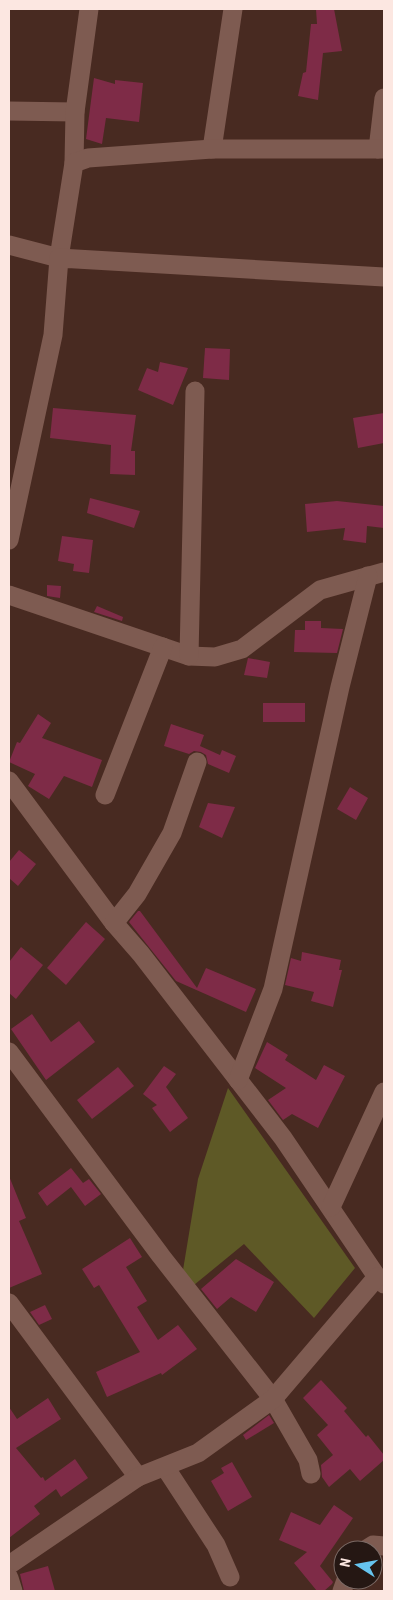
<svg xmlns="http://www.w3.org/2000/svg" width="393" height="1600" font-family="'Roboto Condensed',sans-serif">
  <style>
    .green { fill: #5e5926 }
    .building { fill: #7e2b47 }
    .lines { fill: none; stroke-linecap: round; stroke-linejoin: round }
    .street { stroke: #7e5b51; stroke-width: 19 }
  </style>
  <rect width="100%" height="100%" fill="#482a21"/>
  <polygon class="green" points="228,1088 355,1268 314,1318 244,1244 194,1285 183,1270 198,1179"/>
  <g class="building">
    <polygon points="316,9 334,9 342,51 323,53 318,100 298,96 303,73 306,72 311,24 317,24"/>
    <polygon points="94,78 115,84 115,80 143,83 139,122 106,118 102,144 86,139"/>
    <polygon points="205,348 230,349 229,380 203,378"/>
    <polygon points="160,362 188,368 173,405 138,390 147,368 158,372"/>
    <polygon points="53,408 136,415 131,451 135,451 135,475 110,474 111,445 50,438"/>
    <polygon points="384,413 384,443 358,448 353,418"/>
    <polygon points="90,498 140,511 134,528 87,513"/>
    <polygon points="337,501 384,506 384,528 367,526 366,543 343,540 345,528 307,532 305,504"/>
    <polygon points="62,536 93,540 89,573 73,571 74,564 58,561"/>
    <polygon points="47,585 61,586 60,598 47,596"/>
    <polygon points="97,606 123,617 122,621 94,612"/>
    <polygon points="305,621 321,621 321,628 343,629 337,653 294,652 295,630 305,630"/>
    <polygon points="248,658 270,662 267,678 244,675"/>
    <rect x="263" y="703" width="42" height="19"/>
    <polygon points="38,714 51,723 42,738 102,760 92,787 64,776 49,799 28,786 35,774 9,762 17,742 20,743"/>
    <polygon points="171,724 204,735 200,746 220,755 222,750 236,756 229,773 208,764 206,755 201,752 194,751 189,754 164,746"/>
    <polygon points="350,787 368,798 356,820 337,809"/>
    <polygon points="208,803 235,807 222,838 199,827"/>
    <polygon points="19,850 36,864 18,886 9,878 9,862"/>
    <polygon points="138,911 140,911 197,988 206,968 256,989 246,1012 176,981 129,922"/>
    <polygon points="86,922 105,939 66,985 47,968"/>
    <polygon points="21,947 43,965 16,999 9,993 9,962"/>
    <polygon points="302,952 341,960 339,970 342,970 333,1007 311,1001 314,992 285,985 291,958 301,961"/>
    <polygon points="32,1014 51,1042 79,1021 95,1042 46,1080 11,1029"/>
    <polygon points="267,1042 288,1055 285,1060 316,1080 324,1065 345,1076 318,1128 292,1114 283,1120 268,1100 286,1088 255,1068"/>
    <polygon points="164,1066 176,1074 166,1087 188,1118 170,1132 152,1108 157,1105 143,1094"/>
    <polygon points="118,1067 134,1086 92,1119 77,1100"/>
    <polygon points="71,1168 83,1183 89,1179 101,1194 85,1206 71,1187 47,1206 38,1193"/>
    <polygon points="9,1176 26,1218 19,1221 42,1274 9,1288"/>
    <polygon points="130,1238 142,1257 126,1267 147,1301 137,1307 158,1340 178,1325 197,1349 162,1375 161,1373 107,1397 96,1372 140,1352 99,1285 94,1288 82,1269"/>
    <polygon points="236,1259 274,1282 256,1312 231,1297 217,1309 201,1289"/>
    <polygon points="45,1305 52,1319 39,1325 30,1312"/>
    <polygon points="321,1380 347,1408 344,1411 366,1437 368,1435 384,1455 384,1460 360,1481 350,1469 329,1487 322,1477 321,1465 333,1455 317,1435 328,1425 303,1398"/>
    <polygon points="48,1398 61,1419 16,1448 41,1478 43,1477 45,1481 75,1459 88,1478 61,1497 56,1489 34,1506 40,1514 9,1538 9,1407 17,1419"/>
    <polygon points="269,1415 274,1423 246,1440 243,1435"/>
    <polygon points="232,1462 252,1497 228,1511 211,1481 224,1473 221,1468"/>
    <polygon points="334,1505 353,1518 320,1566 333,1582 332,1584 324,1591 317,1591 294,1563 307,1552 279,1540 291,1512 320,1525"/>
    <polygon points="48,1566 55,1591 24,1591 20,1574"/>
  </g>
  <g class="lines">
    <g class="street">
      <polyline points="9,111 75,112"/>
      <polyline points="212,149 233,9"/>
      <polyline points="378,149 384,98"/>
      <polyline points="74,163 75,112 89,9"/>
      <polyline points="9,245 59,258 74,163 88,158 212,149 384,149"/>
      <polyline points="9,540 53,335 59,258 384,277"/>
      <polyline points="9,595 189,656 215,657 242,649 320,590 384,572"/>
      <polyline points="189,656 195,391"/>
      <polyline points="9,781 114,923 141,954 283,1138 377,1277 384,1284"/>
      <polyline points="105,795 163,647"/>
      <polyline points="114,923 137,894 172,833 197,762"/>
      <polyline points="9,1052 161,1256 273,1399 308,1460 311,1474"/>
      <polyline points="238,1080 273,989 340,687 368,576"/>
      <polyline points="331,1207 384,1092"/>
      <polyline points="9,1303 138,1477"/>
      <polyline points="165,1467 216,1545 230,1577"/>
      <polyline points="365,1550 373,1545 384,1546"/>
      <polyline points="9,1565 138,1477 198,1453 273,1399 377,1277"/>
      <polyline points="9,1578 13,1591"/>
      <polyline points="342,1591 346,1580"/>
    </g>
  </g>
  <rect width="393" height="1600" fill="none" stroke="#fce7e1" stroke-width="20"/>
  <g transform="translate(358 1565) rotate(281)"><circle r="24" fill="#251713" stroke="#7b6a65"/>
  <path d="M0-4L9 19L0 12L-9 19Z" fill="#66c4ef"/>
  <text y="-8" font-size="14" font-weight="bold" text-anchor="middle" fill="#fce7e1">N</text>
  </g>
</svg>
